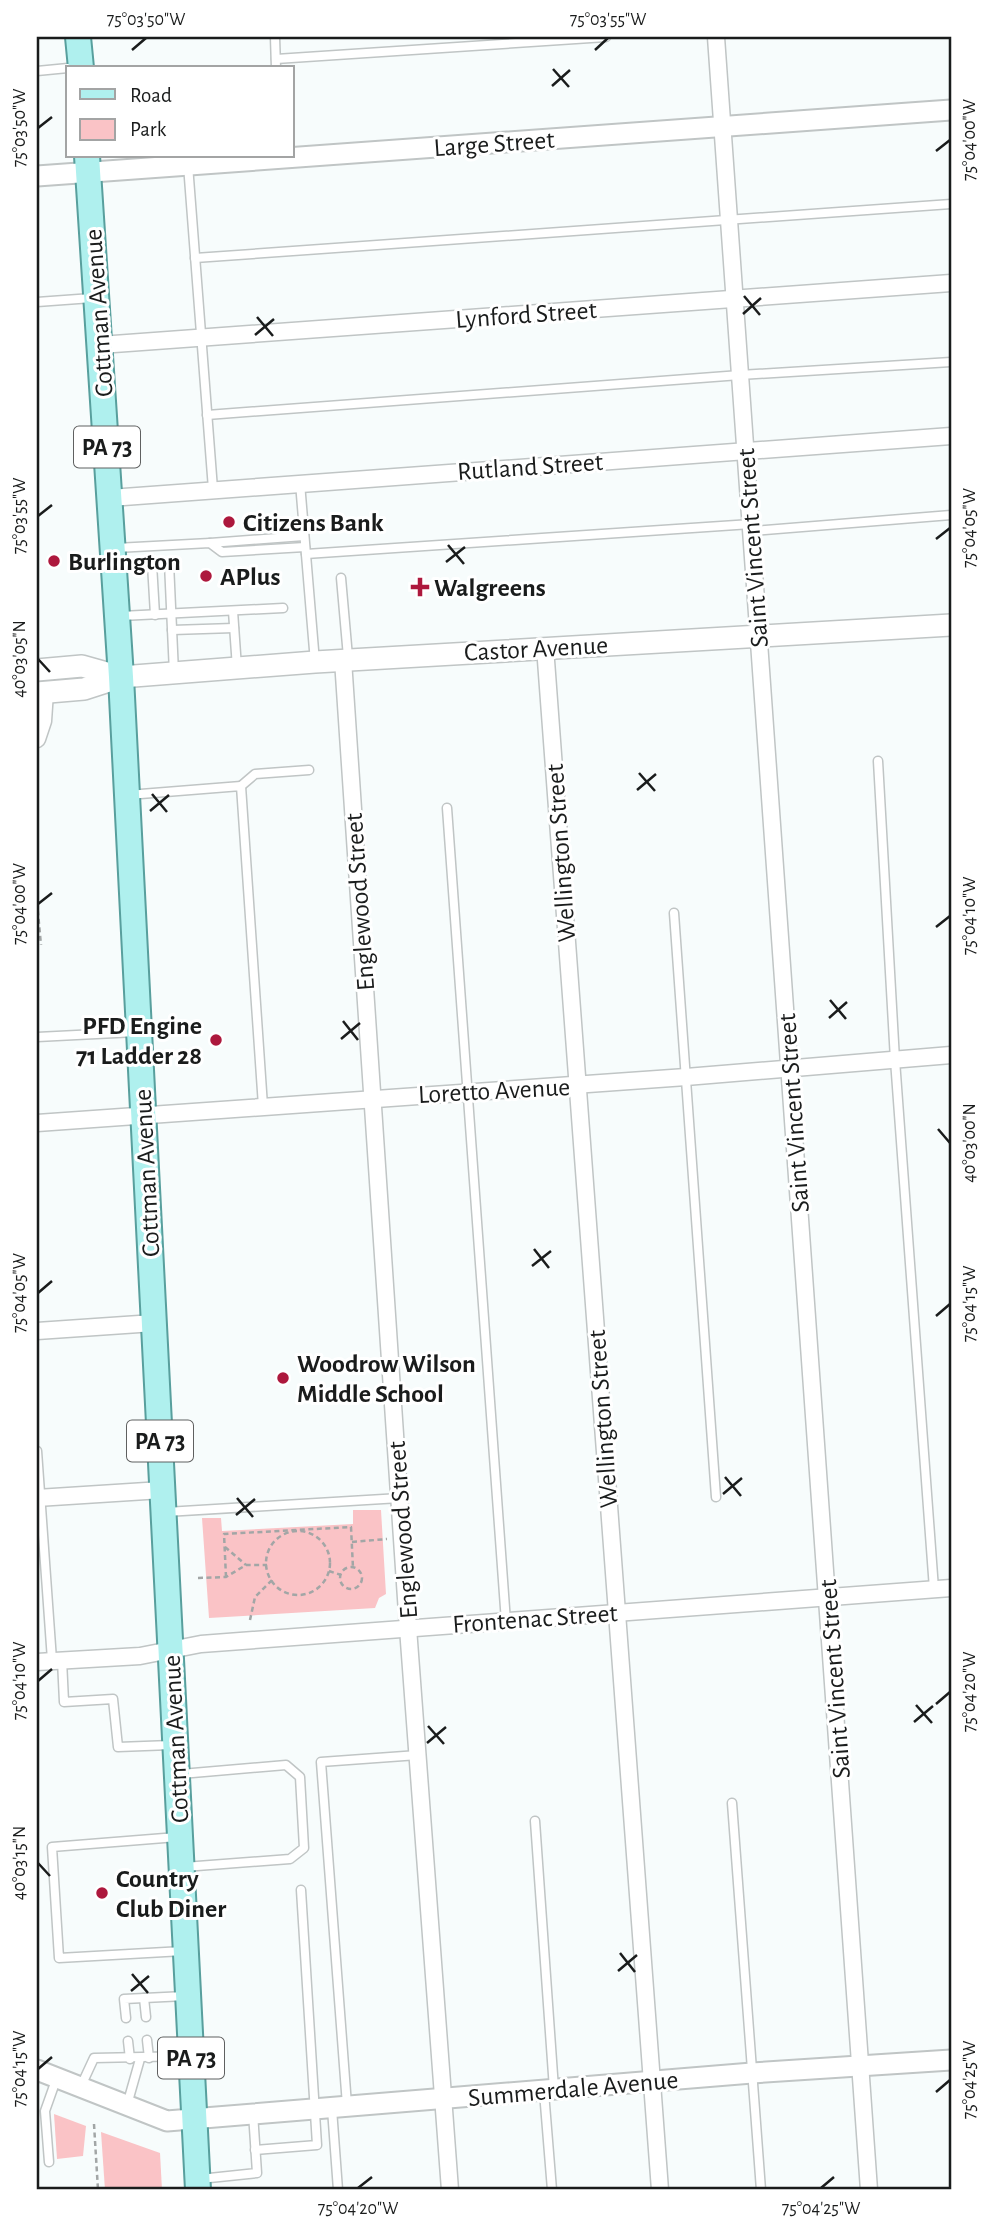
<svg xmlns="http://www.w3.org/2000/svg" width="988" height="2227" font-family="'Alegreya Sans',sans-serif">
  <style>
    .green { fill: #fac3c6 }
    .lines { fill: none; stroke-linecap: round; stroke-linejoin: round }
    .service-casing { stroke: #c0c5c5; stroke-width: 11 }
    .minor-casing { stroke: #c0c5c5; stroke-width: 19 }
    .tertiary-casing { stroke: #c0c5c5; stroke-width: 23 }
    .secondary-casing { stroke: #c0c5c5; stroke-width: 24 }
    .primary-casing { stroke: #589f9d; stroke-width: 28 }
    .path { stroke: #a2a6a6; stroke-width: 2.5; stroke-dasharray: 5 3.5; stroke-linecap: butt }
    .service { stroke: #fff; stroke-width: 8 }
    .minor { stroke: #fff; stroke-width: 16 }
    .tertiary { stroke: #fff; stroke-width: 19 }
    .secondary { stroke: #fff; stroke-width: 21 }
    .primary { stroke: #aff0ee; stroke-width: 24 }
    .ticks { fill: none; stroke: #1a1c1c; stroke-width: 2.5 }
    .poi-dot { fill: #ad183d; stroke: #fff; stroke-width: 2.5 }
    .labels { text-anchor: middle; stroke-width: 6; stroke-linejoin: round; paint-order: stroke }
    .shield { fill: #fff; stroke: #5f6060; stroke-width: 2 }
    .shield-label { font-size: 24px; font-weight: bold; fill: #1a1c1c }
    .street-label { font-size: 26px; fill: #1a1c1c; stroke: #fff }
    .poi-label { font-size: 26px; font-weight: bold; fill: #1a1c1c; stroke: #fff; text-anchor: start }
    .neatline { fill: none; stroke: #1a1c1c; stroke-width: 2.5 }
    .ticks-label { font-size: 18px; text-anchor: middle; fill: #1a1c1c }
  </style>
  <rect width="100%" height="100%" fill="#f7fcfc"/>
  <g class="green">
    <polygon points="353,1510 381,1510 386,1594 379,1598 375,1608 209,1618 202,1518 221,1518 222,1531 353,1524"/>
    <polygon points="54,2114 86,2126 83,2156 57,2159"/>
    <polygon points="101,2132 160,2153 162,2190 105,2190"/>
  </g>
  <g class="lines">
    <g class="service-casing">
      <g id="service">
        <polyline points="275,37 276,68"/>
        <polyline points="276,59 606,37"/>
        <polyline points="37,71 68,68"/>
        <polyline points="188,165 213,489"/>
        <polyline points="195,258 951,204"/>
        <polyline points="37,302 92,298"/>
        <polyline points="207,415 740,375 951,362"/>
        <polyline points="300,483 315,662"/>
        <polyline points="752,531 951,515"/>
        <polyline points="210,543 304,536"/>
        <polyline points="116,548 210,543 222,552 305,547"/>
        <polyline points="306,554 751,524"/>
        <polyline points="152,564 155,615"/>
        <polyline points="118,566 169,563 174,673"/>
        <polyline points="341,578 348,657"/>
        <polyline points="233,611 237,668"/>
        <polyline points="121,616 283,608"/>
        <polyline points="172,630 234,628"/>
        <polyline points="878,761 895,1060 934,1589"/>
        <polyline points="241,786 255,774 309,770"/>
        <polyline points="128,795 241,786 263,1106"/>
        <polyline points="447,808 506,1622"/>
        <polyline points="674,913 716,1497"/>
        <polyline points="37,1037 136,1032"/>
        <polyline points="37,1451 52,1660"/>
        <polyline points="166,1512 400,1498"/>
        <polyline points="62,1660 64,1702 113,1699 118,1747 171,1745"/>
        <polyline points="181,1774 286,1765 300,1777 304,1848 290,1859 184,1867"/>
        <polyline points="732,1803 761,2190"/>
        <polyline points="535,1821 554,2089"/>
        <polyline points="177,1837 52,1847 59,1958 183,1951"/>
        <polyline points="144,1998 146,2017"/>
        <polyline points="126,2018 124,1999 185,1996"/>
        <polyline points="147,2040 149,2058"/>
        <polyline points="128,2041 130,2059"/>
        <polyline points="81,2086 94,2058 190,2056"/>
        <polyline points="544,2092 552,2190"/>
        <polyline points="127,2105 140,2059"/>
        <polyline points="347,2105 321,1762 418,1755"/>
        <polyline points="332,2109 338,2190"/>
        <polyline points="255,2150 317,2145 301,1890"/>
        <polyline points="49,2162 45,2111 56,2080"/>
        <polyline points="200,2179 257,2173 253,2113"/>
      </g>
    </g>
    <g class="minor-casing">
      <g id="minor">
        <polyline points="716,37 869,2190"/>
        <polyline points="100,345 951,283"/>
        <polyline points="110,498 951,436"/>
        <polyline points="545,647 660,2190"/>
        <polyline points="343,660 408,1628 450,2190"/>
        <polyline points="37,739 43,721 45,692"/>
        <polyline points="37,1123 686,1077 951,1055"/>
        <polyline points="37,1331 154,1323"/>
        <polyline points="37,1498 162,1490"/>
        <polyline points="37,1662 140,1656 201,1644 951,1588"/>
      </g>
    </g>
    <g class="tertiary-casing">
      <g id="tertiary">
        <polyline points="37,176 951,110"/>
        <polyline points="37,2070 167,2121 752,2073 951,2060"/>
      </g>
    </g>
    <g class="secondary-casing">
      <g id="secondary">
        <polyline points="37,670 82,666 121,677"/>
        <polyline points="37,693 84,689 121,677 315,662 951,625"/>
      </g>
    </g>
    <g class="primary-casing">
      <g id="primary">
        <polyline points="78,37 81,68"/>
        <polyline points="87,156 121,677 198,2190"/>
      </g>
    </g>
    <g class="path">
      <polyline points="37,902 41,945"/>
      <circle cx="298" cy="1563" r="32"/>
      <polyline points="352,1542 387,1539"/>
      <polyline points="225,1547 246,1565"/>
      <circle cx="351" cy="1578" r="11"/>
      <polyline points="329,1571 341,1575"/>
      <polyline points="226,1577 224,1534 351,1527 353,1568"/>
      <polyline points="198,1578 226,1577 246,1565 267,1565"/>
      <polyline points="250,1620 255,1597 272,1580"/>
      <polyline points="94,2124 98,2190"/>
    </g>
    <use href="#service" class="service"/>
    <use href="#minor" class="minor"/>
    <use href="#tertiary" class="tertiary"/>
    <use href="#secondary" class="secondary"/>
    <use href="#primary" class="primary"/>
  </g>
  <path class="ticks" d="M132,50L146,38M595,50L608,38M553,69L569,87M552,86L570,70M38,128L52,117M936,151L950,140M744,296L760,315M743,314L761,298M257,317L273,336M255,335L274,319M38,516L52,505M936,539L950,528M448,545L464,564M446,562L465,547M38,659L50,672M639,773L655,791M637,790L656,774M152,794L167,812M150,811L169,795M38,904L52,893M936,927L950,916M830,1000L846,1019M829,1018L847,1002M343,1021L358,1040M341,1039L360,1023M938,1129L950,1143M534,1249L549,1268M532,1266L551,1251M38,1293L52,1281M936,1316L950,1304M725,1477L741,1496M723,1494L742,1478M237,1498L253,1517M236,1515L255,1499M38,1681L52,1669M936,1704L950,1692M916,1705L932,1723M914,1722L933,1706M428,1726L444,1744M427,1743L446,1727M38,1863L50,1876M620,1953L635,1972M618,1971L637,1955M132,1974L148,1993M131,1991L149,1976M38,2069L52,2057M936,2092L950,2080M358,2188L372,2177M821,2188L834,2177"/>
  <g class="poi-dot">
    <circle cx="229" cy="522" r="7"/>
    <circle cx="54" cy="561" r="7"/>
    <circle cx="206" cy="576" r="7"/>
    <path d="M416.5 576.5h7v7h7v7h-7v7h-7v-7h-7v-7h7z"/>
    <circle cx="216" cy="1040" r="7"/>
    <circle cx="283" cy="1378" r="7"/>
    <circle cx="102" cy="1893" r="7"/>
  </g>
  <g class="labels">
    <g class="shield">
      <rect x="74" y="426.5" width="66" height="41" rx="5"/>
      <rect x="127" y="1420.5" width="66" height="41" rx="5"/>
      <rect x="158" y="2037.5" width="66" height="41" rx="5"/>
    </g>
    <g class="shield-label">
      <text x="107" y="455">PA 73</text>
      <text x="160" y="1449">PA 73</text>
      <text x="191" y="2066">PA 73</text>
    </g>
    <g class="street-label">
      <text transform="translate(494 143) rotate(-4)" y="9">Large Street</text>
      <text transform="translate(98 313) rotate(-94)" y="9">Cottman Avenue</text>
      <text transform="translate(526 314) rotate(-4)" y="9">Lynford Street</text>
      <text transform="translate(530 466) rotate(-4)" y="9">Rutland Street</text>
      <text transform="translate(752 548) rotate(-94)" y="9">Saint Vincent Street</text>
      <text transform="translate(536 648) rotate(-3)" y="9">Castor Avenue</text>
      <text transform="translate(560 853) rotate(-94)" y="9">Wellington Street</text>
      <text transform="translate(359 902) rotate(-94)" y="9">Englewood Street</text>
      <text transform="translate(494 1090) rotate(-3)" y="9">Loretto Avenue</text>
      <text transform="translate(793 1113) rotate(-94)" y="9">Saint Vincent Street</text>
      <text transform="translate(146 1173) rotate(-93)" y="9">Cottman Avenue</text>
      <text transform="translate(602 1419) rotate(-94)" y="9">Wellington Street</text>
      <text transform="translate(402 1530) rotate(-94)" y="9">Englewood Street</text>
      <text transform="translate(535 1618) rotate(-4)" y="9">Frontenac Street</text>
      <text transform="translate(834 1679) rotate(-94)" y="9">Saint Vincent Street</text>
      <text transform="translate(175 1739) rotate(-93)" y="9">Cottman Avenue</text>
      <text transform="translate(573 2088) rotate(-5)" y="9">Summerdale Avenue</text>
    </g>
    <g class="poi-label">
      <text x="243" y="531">Citizens Bank</text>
      <text x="68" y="570">Burlington</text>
      <text x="220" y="585">APlus</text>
      <text x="434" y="596">Walgreens</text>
      <text x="202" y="1034" text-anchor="end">PFD Engine<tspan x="202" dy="30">71 Ladder 28</tspan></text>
      <text x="297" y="1372">Woodrow Wilson<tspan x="297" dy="30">Middle School</tspan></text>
      <text x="116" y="1887">Country<tspan x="116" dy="30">Club Diner</tspan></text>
    </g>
  </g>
  <rect width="988" height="2227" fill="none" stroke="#ffffff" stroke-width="77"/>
  <rect x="66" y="66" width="228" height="91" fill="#ffffff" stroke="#a3a4a4" stroke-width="2"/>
  <rect x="80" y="89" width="35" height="10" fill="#aff0ee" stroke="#a3a4a4" stroke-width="2"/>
  <text x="130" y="102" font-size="21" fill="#1a1c1c">Road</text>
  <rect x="80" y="119" width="35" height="21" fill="#fac3c6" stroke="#a3a4a4" stroke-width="2"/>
  <text x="130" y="136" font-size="21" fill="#1a1c1c">Park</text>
  <rect x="38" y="38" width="912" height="2150" class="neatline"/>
  <g class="ticks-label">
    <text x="146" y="25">75°03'50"W</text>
    <text x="608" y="25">75°03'55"W</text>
    <text transform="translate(19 128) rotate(-90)" y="6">75°03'50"W</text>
    <text transform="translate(969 140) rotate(-90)" y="6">75°04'00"W</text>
    <text transform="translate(19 516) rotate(-90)" y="6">75°03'55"W</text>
    <text transform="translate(969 528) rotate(-90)" y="6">75°04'05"W</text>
    <text transform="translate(19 659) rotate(-90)" y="6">40°03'05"N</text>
    <text transform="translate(19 904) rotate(-90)" y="6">75°04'00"W</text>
    <text transform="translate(969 916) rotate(-90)" y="6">75°04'10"W</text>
    <text transform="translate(969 1143) rotate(-90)" y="6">40°03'00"N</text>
    <text transform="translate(19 1293) rotate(-90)" y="6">75°04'05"W</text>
    <text transform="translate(969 1304) rotate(-90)" y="6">75°04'15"W</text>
    <text transform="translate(19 1681) rotate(-90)" y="6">75°04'10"W</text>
    <text transform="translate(969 1692) rotate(-90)" y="6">75°04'20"W</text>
    <text transform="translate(19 1863) rotate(-90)" y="6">40°03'15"N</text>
    <text transform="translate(19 2069) rotate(-90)" y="6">75°04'15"W</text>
    <text transform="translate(969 2080) rotate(-90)" y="6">75°04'25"W</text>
    <text x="358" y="2214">75°04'20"W</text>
    <text x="821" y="2214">75°04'25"W</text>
  </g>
</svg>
